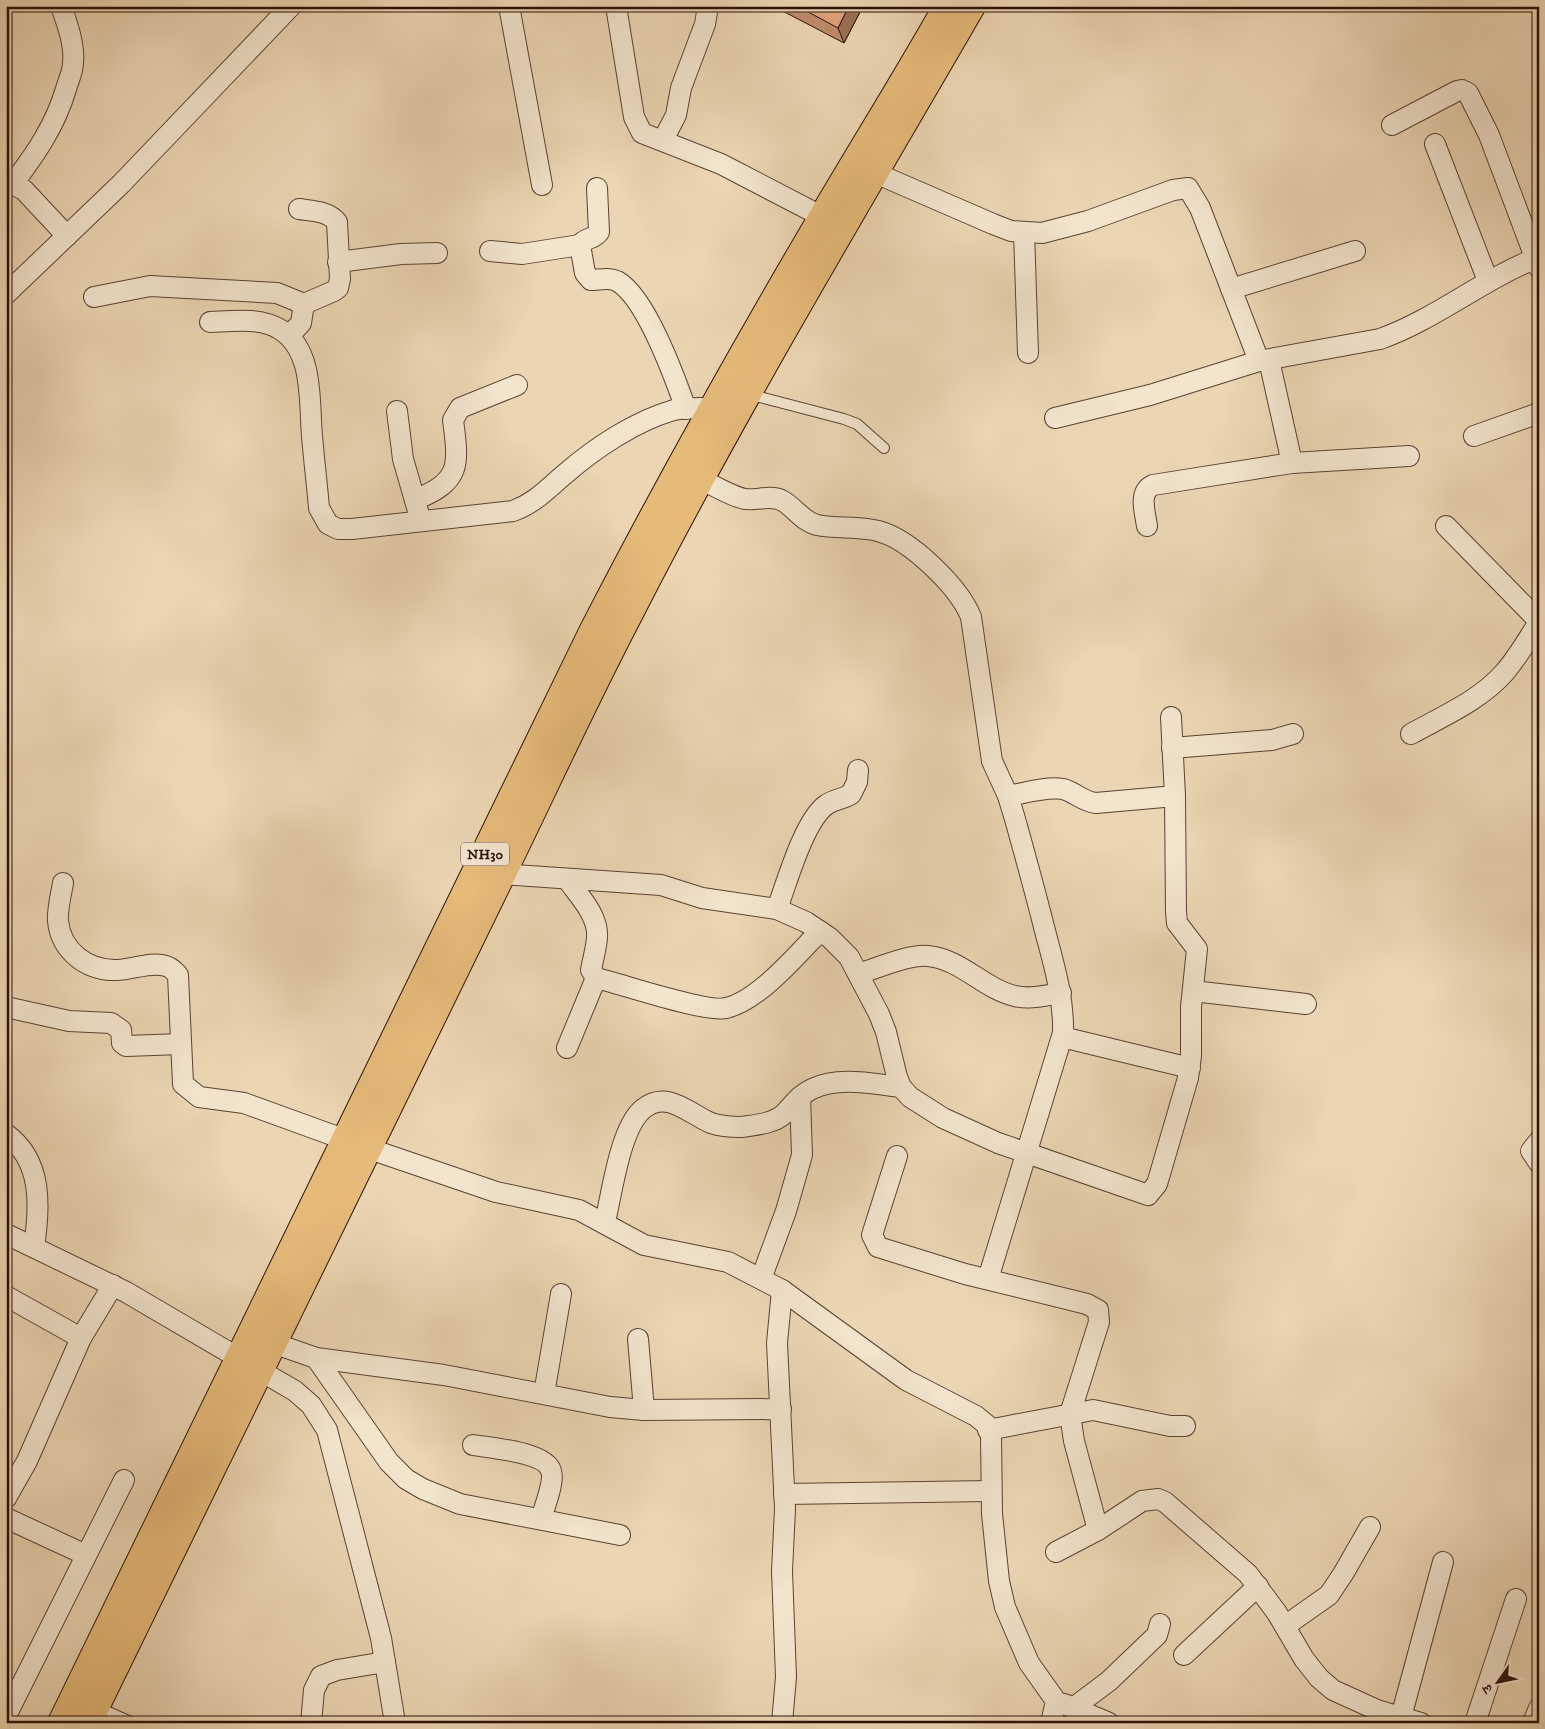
<svg xmlns="http://www.w3.org/2000/svg" width="1545" height="1729" font-family="'IM FELL DW Pica','Noto Serif Devanagari',serif">
  <style>
    .lines { fill: none; stroke-linecap: round; stroke-linejoin: round }
    .service-casing { stroke: #5b4232; stroke-width: 12 }
    .minor-casing { stroke: #5b4232; stroke-width: 22 }
    .trunk-casing { stroke: #2b1108; stroke-width: 30 }
    .service { stroke: #f2e4cd; stroke-width: 10 }
    .minor { stroke: #f2e4cd; stroke-width: 20 }
    .trunk { stroke: #e6ba79; stroke-width: 28 }
    .wall { fill: #bf8b6a; stroke: #2b1108 }
    .shaded-wall { fill: #9b7156; stroke: #2b1108 }
    .building { fill: #dea27b; stroke: #2b1108 }
    .labels { text-anchor: middle; stroke-width: 5; stroke-linejoin: round; paint-order: stroke }
    .shield { fill: #f2e4cd; stroke: #675043; stroke-width: 1 }
    .shield-label { font-size: 14px; font-weight: bold; fill: #2b1108 }
  </style>
  <rect width="100%" height="100%" fill="#ebd5b2"/>
  <filter id="stains"><feTurbulence type="fractalNoise" baseFrequency=".004" numOctaves="4"/><feColorMatrix values="0 0 0 0 .2 0 0 0 0 .09 0 0 0 0 .02 0 0 0 .5 -.17"/></filter>
  <radialGradient id="worn" r=".72"><stop offset=".6" stop-color="#630" stop-opacity="0"/><stop offset="1" stop-color="#630" stop-opacity=".3"/></radialGradient>
  <g class="lines">
    <g class="service-casing">
      <g id="service">
        <polyline points="748,394 844,419 857,424 884,448"/>
        <polyline points="95,1706 133,1723"/>
      </g>
    </g>
    <g class="minor-casing">
      <g id="minor">
        <polyline points="509,6 542,185"/>
        <polyline points="616,6 634,117 642,133 721,164 823,217"/>
        <polyline points="1392,125 1457,91 1462,90 1468,93 1489,135 1539,268"/>
        <polyline points="663,140 676,115 681,88 705,24 708,6"/>
        <polyline points="1435,144 1488,281"/>
        <path d="M873,172L993,224L1011,231L1042,233L1088,221L1173,190L1188,188L1200,208L1259,361L1380,339C1436,319 1483,279 1539,257"/>
        <polyline points="6,181 24,190 67,236"/>
        <path d="M13,184C36,153 55,126 66,89C68,81 73,72 73,63C75,45 67,23 61,6"/>
        <path d="M597,188L599,232C594,240 585,237 580,245L585,273L591,280C599,280 609,277 617,281C646,297 675,378 686,409"/>
        <polyline points="1024,232 1028,353"/>
        <polyline points="490,251 522,254 580,245"/>
        <polyline points="338,262 401,254 437,253"/>
        <polyline points="1231,289 1355,251"/>
        <polyline points="6,294 121,184 291,6"/>
        <polyline points="94,297 150,286 277,293 304,304"/>
        <path d="M210,322C233,321 261,317 281,330C314,351 309,402 312,436C314,460 317,484 319,508L328,524L338,529H352L513,511C535,503 547,489 565,474C595,448 635,421 674,410C686,407 700,408 712,408"/>
        <path d="M289,336L301,323L304,304L334,291L338,288L340,279L337,222C328,211 313,211 299,209"/>
        <polyline points="1269,360 1292,463 1409,456"/>
        <polyline points="397,411 403,459 418,511"/>
        <polyline points="1055,418 1150,395 1259,361"/>
        <polyline points="1474,436 1539,413"/>
        <path d="M699,478C713,485 730,496 745,499C757,501 771,494 783,501C795,508 802,521 817,525C837,529 858,526 878,531C910,539 959,587 971,617L992,761L1008,796L1015,819C1025,855 1035,891 1044,927C1053,962 1064,996 1063,1033L988,1279"/>
        <path d="M415,500C461,481 459,466 453,420L460,408L517,385"/>
        <path d="M1147,526C1145,512 1138,492 1153,485L1292,463"/>
        <polyline points="1446,526 1539,621"/>
        <path d="M1411,734C1443,716 1479,701 1504,673C1518,657 1528,639 1539,622"/>
        <polyline points="1172,748 1272,740 1293,734"/>
        <path d="M1008,796C1025,793 1046,786 1063,789C1075,792 1083,802 1096,803L1175,796"/>
        <polyline points="501,874 661,885 702,898 777,909 806,922 830,938 849,957 879,1014 886,1032 897,1077 901,1087 910,1097 943,1118 998,1143 1148,1195 1157,1184 1188,1078 1191,1056 1191,1007 1197,949 1177,923 1176,912 1175,796 1171,717"/>
        <path d="M567,879C579,896 599,916 597,938C596,949 593,959 591,970L596,978C622,984 706,1013 726,1008C758,1001 798,954 820,931"/>
        <path d="M63,883C61,895 57,910 58,921C61,951 87,971 117,970C132,970 151,961 166,966C171,967 174,971 178,975L183,1084L199,1097L244,1103L346,1140"/>
        <path d="M777,909C787,882 804,821 826,805C834,799 844,799 851,794L857,782L858,770"/>
        <path d="M858,974C878,968 909,954 928,956C961,959 984,989 1015,996C1030,1000 1046,995 1061,993"/>
        <polyline points="1193,991 1306,1004"/>
        <polyline points="6,1007 69,1021 111,1023 121,1030 122,1043 126,1046 181,1044"/>
        <polyline points="1062,1037 1190,1068"/>
        <polyline points="567,1048 596,978"/>
        <path d="M6,1134C43,1161 40,1207 34,1247"/>
        <polyline points="1539,1141 1531,1151 1539,1163"/>
        <polyline points="367,1148 496,1192 579,1210 644,1245 728,1262 782,1290 906,1380 976,1416 987,1425 991,1436 992,1514 999,1581 1005,1607 1029,1663 1056,1701 1051,1723"/>
        <polyline points="897,1156 872,1235 878,1247 965,1274 1087,1304 1098,1310 1099,1322 1070,1414 1074,1441 1098,1530"/>
        <path d="M605,1222C612,1193 620,1128 643,1109C667,1089 689,1114 711,1123C720,1126 731,1127 741,1127C755,1125 773,1124 784,1114C793,1105 799,1095 812,1089C839,1076 873,1084 901,1087"/>
        <polyline points="6,1234 126,1292 295,1391 311,1405 327,1430 381,1638 395,1723"/>
        <polyline points="761,1279 786,1211 802,1155 800,1097"/>
        <polyline points="782,1290 777,1343 785,1509 782,1571 786,1677 782,1723"/>
        <polyline points="6,1296 81,1338"/>
        <polyline points="638,1339 644,1410"/>
        <polyline points="273,1343 316,1358 444,1375 610,1407 644,1410 781,1409"/>
        <polyline points="316,1358 389,1462 406,1479 423,1489 460,1504 620,1535"/>
        <polyline points="544,1394 561,1294"/>
        <polyline points="988,1430 1093,1410 1170,1426 1185,1426"/>
        <path d="M473,1445C491,1448 546,1452 551,1471C555,1481 544,1508 541,1519"/>
        <polyline points="784,1494 991,1491"/>
        <polyline points="6,1498 27,1461 81,1338 113,1285"/>
        <polyline points="6,1518 86,1555"/>
        <polyline points="1056,1552 1098,1530 1142,1501 1158,1499 1165,1502 1248,1574 1277,1613 1304,1659 1319,1678 1333,1690 1377,1710 1421,1723"/>
        <polyline points="1285,1626 1329,1595 1343,1574 1370,1527"/>
        <polyline points="1184,1655 1258,1586"/>
        <polyline points="1064,1704 1109,1723"/>
        <polyline points="1073,1708 1109,1681 1157,1635 1160,1624"/>
        <polyline points="6,1716 124,1480"/>
        <polyline points="1401,1717 1443,1562"/>
        <polyline points="311,1723 314,1690 321,1676 337,1670 385,1662"/>
        <polyline points="1475,1723 1516,1599"/>
        <polyline points="1533,1723 1539,1708"/>
      </g>
    </g>
    <g class="trunk-casing">
      <g id="trunk">
        <path d="M62,1723L594,630C666,490 743,353 823,217C864,147 908,77 948,6"/>
        <path d="M87,1723C227,1442 363,1159 500,877C543,789 583,701 628,615C734,407 854,208 971,6"/>
      </g>
    </g>
    <use href="#service" class="service"/>
    <use href="#minor" class="minor"/>
    <use href="#trunk" class="trunk"/>
  </g>
  <polygon class="wall" points="773,6 863,6 844,43"/>
  <polygon class="shaded-wall" points="849,6 863,6 844,43 838,28"/>
  <polygon class="building" points="797,6 849,6 838,28"/>
  <g class="labels">
    <rect class="shield" x="461" y="842.5" width="48" height="23" rx="4"/>
    <g class="shield-label">
      <text x="485" y="859">NH30</text>
    </g>
  </g>
  <rect width="1545" height="1729" fill="none" stroke="#ebd5b2" stroke-width="25"/>
  <rect x="8" y="8" width="1530" height="1714" fill="none" stroke="#2b1108" stroke-width="2.5"/>
  <rect x="12" y="12" width="1520" height="1704" fill="none" stroke="#2b1108"/>
  <g transform="translate(1498 1682) rotate(237)" stroke="#f2e4cd" stroke-width="4" paint-order="stroke">
  <path d="M0-4L9 19L0 12L-9 19Z" fill="#2b1108"/>
  <text y="-8" font-size="14" font-weight="bold" text-anchor="middle" fill="#2b1108">उ</text>
  </g>
  <rect width="100%" height="100%" filter="url(#stains)"/>
  <rect width="100%" height="100%" fill="url(#worn)"/>
</svg>
